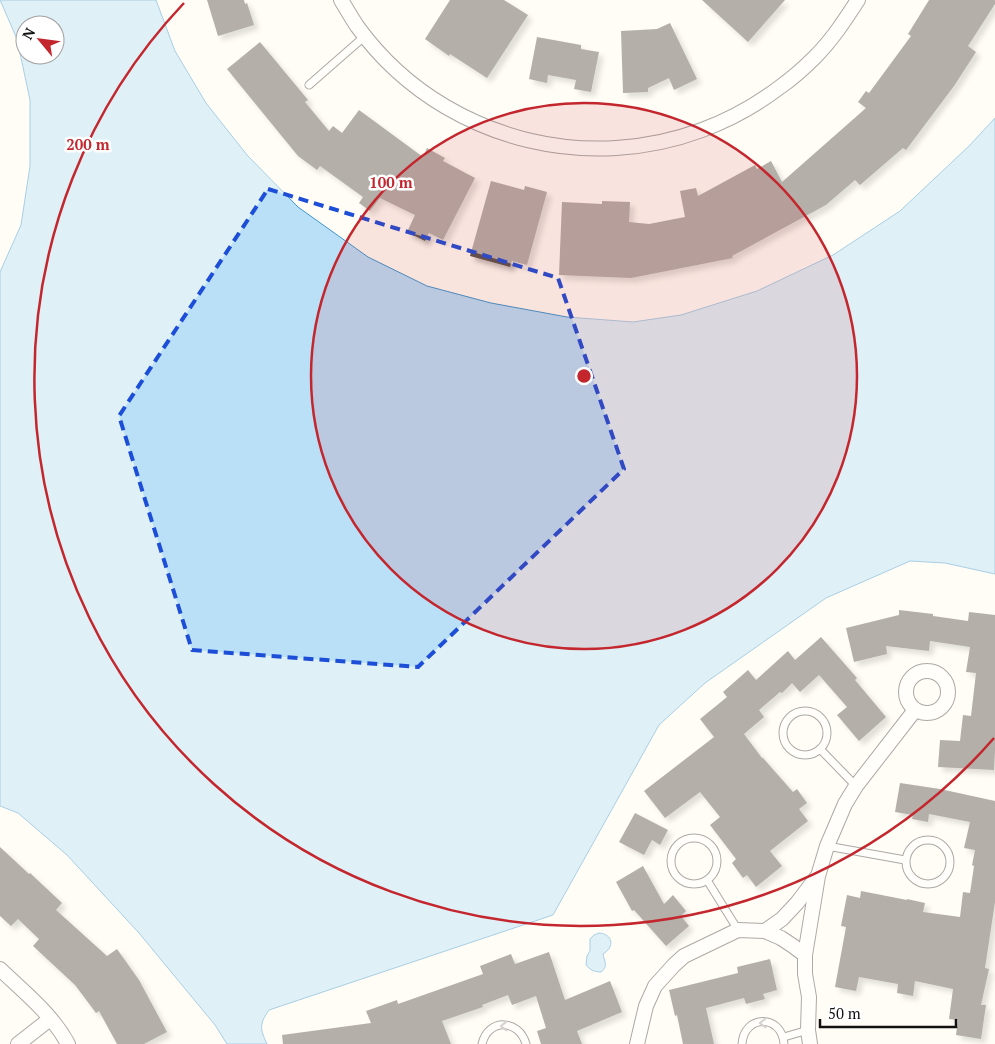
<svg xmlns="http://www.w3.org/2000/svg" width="995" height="1044" font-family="'PT Serif',serif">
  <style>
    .water { fill: #b9e0f7; stroke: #3f96cf; fill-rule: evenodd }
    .building { fill: #5a524d; filter: url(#shadow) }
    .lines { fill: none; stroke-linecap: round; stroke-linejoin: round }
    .lane-casing { stroke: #444; stroke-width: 9 }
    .street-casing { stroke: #444; stroke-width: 16 }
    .lane { stroke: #fff; stroke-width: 7 }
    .street { stroke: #fff; stroke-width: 14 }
    .oneway { stroke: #a0a0a0 }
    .marked { fill: none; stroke: #1d4ed8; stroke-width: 4; stroke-dasharray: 10 6; stroke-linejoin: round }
    .ring { fill: none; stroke: #c4262e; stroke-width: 2.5 }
    .centre { fill: #c4262e; stroke: #fff; stroke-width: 2.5 }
    .ring-label { font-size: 15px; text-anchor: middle; font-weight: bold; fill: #c4262e; stroke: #fff; stroke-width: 5; stroke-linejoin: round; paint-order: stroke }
  </style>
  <defs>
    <filter id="shadow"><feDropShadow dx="4.5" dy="4.5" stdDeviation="2.5" flood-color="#0004"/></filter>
  </defs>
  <rect width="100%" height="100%" fill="#fffdf5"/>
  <g class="water">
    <path d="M0,0H156L175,51L206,103L247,155L298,207L368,257L427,286L491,303L567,317L633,322L681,315L757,291L833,255L900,211L969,146L995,118V574L945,563L910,561L826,598L705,683L659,725L553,915L269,1010C259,1024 260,1029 267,1044H227L215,1025L139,933L67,855L18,813L0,806V272L21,225L30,166V100L17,39ZM25,25H55V55H25Z"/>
    <path d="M599,933C613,934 615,947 603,954C604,961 609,966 601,972C595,972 590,970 586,965L587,956L590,951V939L594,935Z"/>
  </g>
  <g class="building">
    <polygon points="207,0 244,0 245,4 247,3 254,25 218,36"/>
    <polygon points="450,0 504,0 528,15 487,78 450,54 449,56 425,39"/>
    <polygon points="702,0 785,0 748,42"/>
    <polygon points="929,0 995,0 995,4 968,46 976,52 954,86 906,150 903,148 860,185 855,180 826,205 732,256 733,258 631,278 559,275 562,202 602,204 602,201 630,202 629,222 649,224 685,217 680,191 696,188 698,196 755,165 757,169 771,161 782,182 866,108 858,102 866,91 869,93 911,36 908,34"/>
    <polygon points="670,23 697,79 674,90 669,78 648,88 648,92 623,93 621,31 657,29"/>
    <polygon points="537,37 581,45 581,49 599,52 591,92 574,89 576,80 548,75 547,83 529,79"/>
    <polygon points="260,42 308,100 305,102 329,131 333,126 342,133 359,110 423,157 427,148 445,158 443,161 475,178 443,240 429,233 425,241 407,232 415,215 380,198 370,211 359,203 363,197 320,166 317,170 298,156 227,69"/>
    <polygon points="491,181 524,190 525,186 547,192 527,265 512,261 510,267 470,256"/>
    <polygon points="899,610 933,614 933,616 968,621 969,612 995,615 995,750 994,770 938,767 940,740 960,741 963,715 971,716 976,673 966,672 970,647 930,641 929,651 886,646 887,654 854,662 846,628 899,615"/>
    <polygon points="821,637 857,678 855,680 886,717 859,741 837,715 847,707 819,675 800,692 792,683 782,693 780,692 759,710 764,717 744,734 762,758 763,758 793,792 797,789 807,803 799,809 808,821 770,851 782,866 756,887 747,875 743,878 732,863 736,859 710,825 720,817 700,792 665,818 644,791 714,737 700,719 727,697 723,692 748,670 756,680 788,651 795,660"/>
    <polygon points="900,783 940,789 995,801 995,902 985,968 989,969 981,1005 986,1005 981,1039 956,1035 958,1020 949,1019 953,989 915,981 913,996 897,993 898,984 859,977 856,991 835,987 846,927 841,926 847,895 860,898 861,891 907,900 907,899 925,903 923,912 960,917 963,892 970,893 974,866 972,865 975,850 964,848 970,822 929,814 928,822 912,819 913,815 895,812"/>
    <polygon points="635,813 668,830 660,845 652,840 644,855 619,842"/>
    <polygon points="0,847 29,874 30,873 62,903 56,910 107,956 117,949 139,980 167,1032 144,1044 117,1044 99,1011 96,1013 75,985 33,946 39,939 18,919 11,926 0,916"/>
    <polygon points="643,866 664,904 673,895 686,911 681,916 689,926 666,946 634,910 632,911 616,882"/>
    <polygon points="549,952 565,1000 610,981 622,1012 577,1031 582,1044 541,1044 537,1031 546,1028 536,996 512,1005 508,995 482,1005 483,1007 442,1021 451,1044 283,1044 282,1035 371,1023 366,1011 397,1000 398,1004 483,974 480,966 511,954 515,964"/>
    <polygon points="770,959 777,990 763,994 765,999 746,1004 744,998 706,1008 714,1044 683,1044 677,1015 675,1016 669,990 738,973 737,967"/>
  </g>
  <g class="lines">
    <g class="lane-casing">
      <g id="lane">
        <polyline points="309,85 365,36"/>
        <circle cx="805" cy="733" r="22"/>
        <polyline points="820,749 856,786"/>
        <circle cx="694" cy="861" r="23"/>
        <circle cx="928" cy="862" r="22"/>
        <polyline points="827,846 905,860"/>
        <polyline points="707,880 738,930"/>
        <polyline points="784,1037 808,1030"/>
        <path d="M482,1044C488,1018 519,1019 526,1044"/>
        <path d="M742,1044C744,1014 782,1014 784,1044"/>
      </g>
    </g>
    <g class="street-casing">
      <g id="street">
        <path d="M341,0C346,8 351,17 357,26C380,58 412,87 446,107C552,169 683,161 780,87C793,78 804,68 815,57C832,40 845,20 858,0"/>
        <circle cx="927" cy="692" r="21"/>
        <polyline points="765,931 782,919 797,903 816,878"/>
        <path d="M0,969C24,992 52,1014 68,1044"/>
        <polyline points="18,1044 50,1019"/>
        <polyline points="637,1044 646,1006 655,986 674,965 684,956 738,930 765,931 781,938 793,946 805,955"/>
        <polyline points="810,1044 808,1030 809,997 805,974 805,955 818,876 827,846 845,804 856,786 915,710"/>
      </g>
    </g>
    <use href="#lane" class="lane"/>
    <use href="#street" class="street"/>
  </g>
  <defs><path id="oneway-chevron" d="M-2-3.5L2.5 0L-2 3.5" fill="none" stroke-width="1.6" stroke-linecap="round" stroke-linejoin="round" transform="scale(1.25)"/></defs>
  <g class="oneway">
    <use href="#oneway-chevron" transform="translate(763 1023) rotate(179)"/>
    <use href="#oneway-chevron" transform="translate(504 1026) rotate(-180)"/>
  </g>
  <path d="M0 0H995V1044H0ZM268,189L558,278L624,469L418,667L192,650L119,416Z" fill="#fffdf5" fill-opacity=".55" fill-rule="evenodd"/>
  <path class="marked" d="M268,189L558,278L624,469L418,667L192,650L119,416Z"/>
  <circle cx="584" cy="376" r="273" fill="#c4262e" fill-opacity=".12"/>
  <g class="ring">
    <circle cx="584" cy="376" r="273"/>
    <path d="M994 738A547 547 0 1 1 184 3"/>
  </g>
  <circle cx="584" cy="376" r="8" class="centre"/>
  <g class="ring-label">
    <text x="88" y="150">200 m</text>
    <text x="391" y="188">100 m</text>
  </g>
  <g transform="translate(40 40) rotate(299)"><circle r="24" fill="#ffffff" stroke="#a0a0a0"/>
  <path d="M0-4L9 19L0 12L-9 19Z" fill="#c4262e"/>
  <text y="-8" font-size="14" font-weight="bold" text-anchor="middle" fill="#111111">N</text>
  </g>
  <path d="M820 1019v8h136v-8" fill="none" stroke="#111111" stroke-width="2.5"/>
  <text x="828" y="1019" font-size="15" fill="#111111" stroke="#ffffff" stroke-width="4" paint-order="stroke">50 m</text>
</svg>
